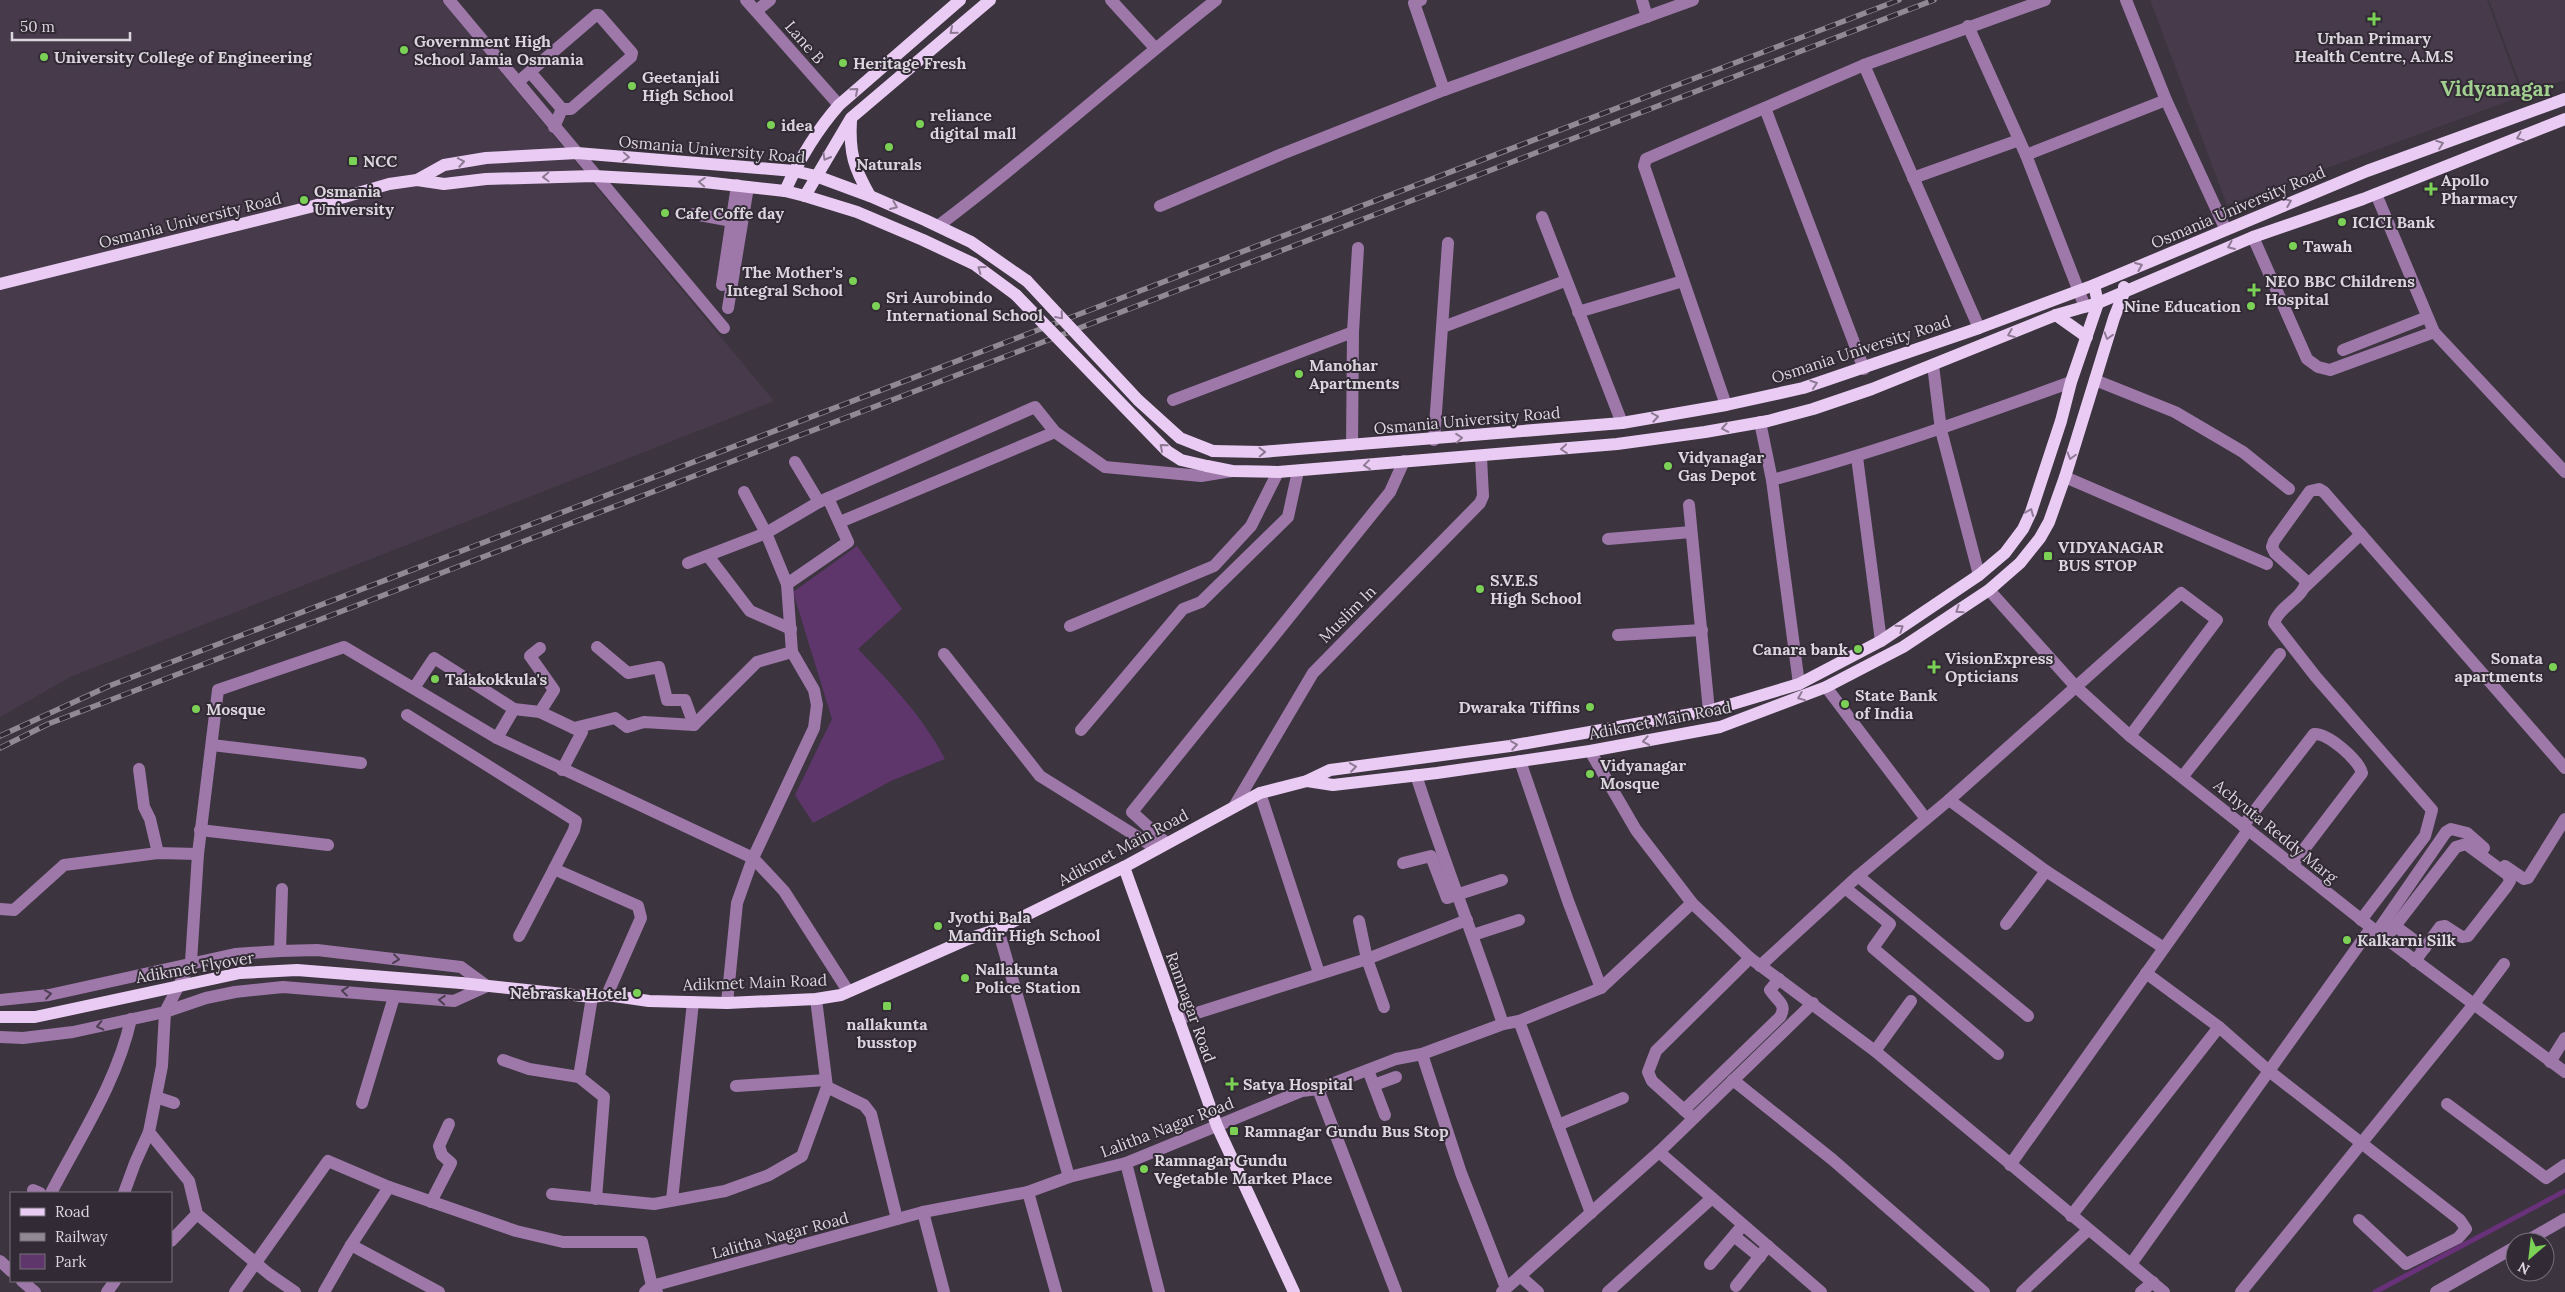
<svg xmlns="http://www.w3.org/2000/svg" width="2565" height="1292" font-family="Lora,serif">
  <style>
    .built { fill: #473b4b }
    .green { fill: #5e366b }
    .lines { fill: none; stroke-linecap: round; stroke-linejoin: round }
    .stream { stroke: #683179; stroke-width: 5 }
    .minor { stroke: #9d78a9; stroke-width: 12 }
    .major { stroke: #e9cbf3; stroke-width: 12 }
    .rail-casing { stroke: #908a92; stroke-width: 5.5 }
    .rail { stroke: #322a35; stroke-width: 4; stroke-dasharray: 11; stroke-linecap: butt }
    .major-bridge { stroke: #e9cbf3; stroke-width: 12 }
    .oneway { stroke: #8e7a94 }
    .oneway2 { stroke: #4d3e52 }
    .poi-dot { fill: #7bd156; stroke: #322a35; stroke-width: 2 }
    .labels { text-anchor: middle; stroke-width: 4; stroke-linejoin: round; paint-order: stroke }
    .poi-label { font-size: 16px; font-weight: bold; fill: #dbd6dd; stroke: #322a35; text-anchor: start }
    .street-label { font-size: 16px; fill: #dbd6dd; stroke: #322a35 }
    .district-label { font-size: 21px; font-weight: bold; fill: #a1cf8f; stroke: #322a35 }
  </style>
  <rect width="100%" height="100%" fill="#3c343f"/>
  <g class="built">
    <polygon points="0,0 441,0 774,401 70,677 0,717"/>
    <polygon points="2150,0 2487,0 2522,96 2227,205"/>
    <polygon points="2489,0 2565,0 2565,80 2523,92"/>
  </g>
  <path class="green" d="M857,546L902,609L858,649C890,682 923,717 945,759L891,781L813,823L795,795L832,719L793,592Z"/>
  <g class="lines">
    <polyline class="stream" points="2375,1292 2565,1191"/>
    <g class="minor">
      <polyline points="449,0 724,328"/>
      <polyline points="746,0 839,105"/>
      <polyline points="1111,0 1155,48"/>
      <polyline points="1421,0 1414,3 1444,90"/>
      <polyline points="1642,0 1647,17"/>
      <polyline points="2126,0 2166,100 2225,228"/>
      <polyline points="756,11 770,0"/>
      <polyline points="1968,26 2026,155 2085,307"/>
      <polyline points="1864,65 1979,328"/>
      <polyline points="530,72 562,109"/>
      <polyline points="518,82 596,15 599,15 632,53 631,57 571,109 562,109 554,127"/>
      <polyline points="1765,108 1864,369"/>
      <polyline points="2026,155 2166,100"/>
      <polyline points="1913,178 2019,140"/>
      <polyline points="2376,194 2434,332 2565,472"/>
      <polyline points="1160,206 1282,154 1444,90 1693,0"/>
      <polyline points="694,214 732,221"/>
      <polyline points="1542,217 1622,423"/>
      <path d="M938,226C1033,155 1122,74 1216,0"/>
      <polyline points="2253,237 2307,359 2318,367 2330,370 2434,332"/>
      <polyline points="722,285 737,185"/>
      <polyline points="728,308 748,187"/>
      <polyline points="1578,312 1683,281"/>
      <polyline points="1443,327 1565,281"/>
      <polyline points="2343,350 2427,317"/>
      <polyline points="1933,365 1941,430 1979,575"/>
      <polyline points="2095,380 2175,412 2243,452 2289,489"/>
      <polyline points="1173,400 1353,332"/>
      <polyline points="1726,405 1644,166 1646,159 1864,65 2045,0"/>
      <polyline points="1760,422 1772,480 1799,684"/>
      <polyline points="1434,440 1448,243"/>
      <polyline points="1352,445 1353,332 1358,248"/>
      <polyline points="1857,457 1881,641"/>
      <polyline points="795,462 819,502"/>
      <polyline points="2065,477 2267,564"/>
      <path d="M1772,480C1874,453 1972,418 2071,382"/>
      <polyline points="1689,505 1709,711"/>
      <polyline points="840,522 1055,432"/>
      <polyline points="1608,539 1691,532"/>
      <polyline points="708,556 750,611 791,629"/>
      <polyline points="688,563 766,533 819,502 1035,407 1055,432 1105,467 1201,476 1232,471"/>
      <polyline points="787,584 848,542 828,498"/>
      <polyline points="2305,587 2361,534"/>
      <polyline points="1989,590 2076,687 2130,736 2377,932 2565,1072"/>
      <polyline points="1070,626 1214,566 1251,526 1278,472"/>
      <polyline points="1618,635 1702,630"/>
      <polyline points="597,647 628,673 659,667 667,700 685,700 694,725"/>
      <polyline points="944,654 1040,776 1157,849"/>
      <polyline points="1826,687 1926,819"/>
      <polyline points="414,688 434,658 514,709 540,712 582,732 562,770"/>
      <polyline points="540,712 554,690 530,656 540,648"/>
      <polyline points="407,715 576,821 574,830 554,869"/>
      <polyline points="574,728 615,718 627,727 644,722 694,725 757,662 792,652"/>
      <polyline points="1081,730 1183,609 1201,602 1288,517 1298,471"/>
      <polyline points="497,738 514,709"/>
      <polyline points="212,745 361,763"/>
      <polyline points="1590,751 1636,830 1692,903 1750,958 1875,1051 2164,1292"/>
      <polyline points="1520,761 1568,901 1601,988"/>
      <polyline points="139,769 144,807 150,819 158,853"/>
      <path d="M1416,775C1443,859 1475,940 1503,1024"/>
      <polyline points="2183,776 2280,654"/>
      <polyline points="1260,793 1319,973"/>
      <polyline points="1949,800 2046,871 2164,948"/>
      <polyline points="1235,805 1313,673 1480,503 1483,496 1481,457"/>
      <path d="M2243,826L2314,734C2328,733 2359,760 2362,773L2292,865"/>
      <polyline points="200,830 328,845"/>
      <polyline points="1166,843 1132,812 1390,492 1404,461"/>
      <polyline points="1403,863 1431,856 1447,898 1502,880"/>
      <polyline points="2505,866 2524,879 2528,878 2565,819"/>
      <polyline points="1858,876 2028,1016"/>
      <polyline points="1845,888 1890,924 1873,948 1998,1054"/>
      <polyline points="0,909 14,910 64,865 158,853 198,854"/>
      <path d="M2361,920L2425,836L2432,810L2316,677L2274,623C2279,606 2304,598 2306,581L2275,553L2272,547L2274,541L2310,491L2319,489L2324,492L2565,768"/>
      <polyline points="1359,921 1367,959 1384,1007"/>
      <polyline points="2006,924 2046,871"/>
      <polyline points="2395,926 2425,948"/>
      <polyline points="998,929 1069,1177"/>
      <polyline points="2377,932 2446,832 2451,829 2467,833 2484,848"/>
      <polyline points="1473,935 1519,920"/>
      <polyline points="519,936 554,869 638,906 641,918 607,995"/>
      <polyline points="2385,939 2456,847 2466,844 2470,847 2508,875 2510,881 2507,886 2468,936 2462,937 2445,926 2440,927 2415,961"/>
      <polyline points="280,951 282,889"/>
      <polyline points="1760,966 1858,876 1949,800 2181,593 2217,620 2130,736"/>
      <polyline points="2146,973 2219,1027 2269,1071 2460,1220 2466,1229 2458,1238 2406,1264 2359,1220"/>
      <polyline points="592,997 579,1077 604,1097 596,1199"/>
      <polyline points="0,1000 49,995 235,954 280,951 317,950 461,967 487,986 454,1001 283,987 235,992 206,998 165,1012 73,1032 23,1038 0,1037"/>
      <polyline points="727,1003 737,903 753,858 814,728 817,705 814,690 792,652 787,584 766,533 744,492"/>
      <polyline points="1178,1019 1367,959 1467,920"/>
      <polyline points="1519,1021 1591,1213"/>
      <polyline points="1875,1051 1911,1001"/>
      <polyline points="1422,1054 1461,1173 1506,1288"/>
      <polyline points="503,1060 529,1069 579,1077"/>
      <polyline points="2550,1062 2565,1038"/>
      <polyline points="1368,1070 1385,1115"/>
      <polyline points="1733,1080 1833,1160 1984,1292"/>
      <polyline points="1374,1085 1396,1077"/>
      <polyline points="736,1086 826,1080"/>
      <polyline points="827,1087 864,1105 871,1114 897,1219"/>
      <polyline points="1318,1089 1396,1292"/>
      <polyline points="156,1097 174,1103"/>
      <polyline points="362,1103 394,997"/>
      <polyline points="2447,1104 2546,1178 2565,1165"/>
      <path d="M1684,1110L1780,1017C1788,1004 1776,1000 1770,990L1779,979"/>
      <polyline points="1693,1118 1652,1081 1648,1072 1656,1051 1750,958"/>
      <polyline points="1558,1125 1623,1098"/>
      <polyline points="1659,1152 1821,1292"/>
      <polyline points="1126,1163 1159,1292"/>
      <polyline points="2010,1165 2248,830"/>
      <polyline points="33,1190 40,1193"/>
      <polyline points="1028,1192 1056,1292"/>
      <path d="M51,1193C80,1137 117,1082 131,1019"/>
      <polyline points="124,1193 135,1163 149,1132"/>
      <polyline points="552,1194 654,1204 725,1191 769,1175 802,1156 827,1087 816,999"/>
      <polyline points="672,1200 693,1002"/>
      <polyline points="431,1202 451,1163 442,1155 439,1146 449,1124"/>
      <polyline points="923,1212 944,1292"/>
      <polyline points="2071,1216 2219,1027"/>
      <polyline points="1734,1236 1760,1257"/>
      <polyline points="171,1241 197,1214"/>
      <polyline points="2525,1242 2565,1219"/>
      <polyline points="351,1245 439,1292"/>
      <polyline points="0,1261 11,1271"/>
      <polyline points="1710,1264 1743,1225"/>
      <polyline points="2131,1264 2371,928"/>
      <polyline points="1520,1276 1538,1292"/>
      <polyline points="22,1281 35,1292"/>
      <polyline points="1736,1286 1768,1246"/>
      <polyline points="107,1292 115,1281"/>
      <polyline points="235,1292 328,1161 389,1187 516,1231 563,1242 642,1242 652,1286 657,1292"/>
      <polyline points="295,1292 269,1274 197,1214 189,1181 149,1132 162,1066 165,1012 191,962 198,854 218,690 344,647 497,738 753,858 784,891 848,991"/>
      <polyline points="324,1292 351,1245 389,1187"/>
      <polyline points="645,1292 652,1286 923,1212 1028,1192 1069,1177 1126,1163 1302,1091 1318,1089 1396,1059 1422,1054 1503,1024 1519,1021 1601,988 1692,903"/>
      <polyline points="1502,1292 1659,1152 1813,1003"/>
      <polyline points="1608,1292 1712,1198"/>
      <polyline points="2022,1292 2088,1230"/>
      <polyline points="2141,1292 2153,1282"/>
      <polyline points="2241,1292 2474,1004 2504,964"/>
      <polyline points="2436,1292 2515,1247"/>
    </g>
    <g class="major">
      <path d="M851,120C849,153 854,168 870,196"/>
      <polyline points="417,180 444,165 486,158 577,153 794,171 816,176 870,196 925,220 971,242 1027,281"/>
      <path d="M785,191C799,160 817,130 839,105L960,0"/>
      <polyline points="805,196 851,118 990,0"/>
      <polyline points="0,284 310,207 389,184 417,180 444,184 486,179 594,176 704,182 785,191 805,196 857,212 923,240 974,264 1016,295"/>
      <polyline points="2056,315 2087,337"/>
      <polyline points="1213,451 1261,452 1622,423 1726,405 1803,388 1979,328 2094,285 2367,171 2565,99"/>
      <polyline points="1207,466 1232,471 1278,472 1617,444 1705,432 1768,421 1813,409 1872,389 2056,315 2098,303 2253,237 2363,199 2565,119"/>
      <polyline points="1307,781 1333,785 1437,773 1590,751 1720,727 1826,687 1903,647 1989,590 2020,563 2040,538 2049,522 2065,477 2114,318 2125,290 2124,287"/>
      <polyline points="1124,867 1217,1126 1294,1292"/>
      <polyline points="461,983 592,997 607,995 649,1001 727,1003 816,999 841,995 968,939 998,929 1124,867 1260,793 1307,781 1330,770 1510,746 1709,711 1799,684 1881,641 1979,575 2005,553 2023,529 2031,512 2061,421 2071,382 2098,303 2094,285"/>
    </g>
    <g class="rail-casing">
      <g id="rail">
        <polyline points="0,736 109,686 1899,0"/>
        <polyline points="0,748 48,724 1934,0"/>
      </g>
    </g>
    <use href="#rail" class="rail"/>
    <g class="major-bridge">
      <polyline points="1027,281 1138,400 1180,438 1213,451"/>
      <polyline points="1016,295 1167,451 1181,460 1207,466"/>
      <polyline points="0,1017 35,1017 240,973 297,970 461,983"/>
    </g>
  </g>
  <defs><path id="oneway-chevron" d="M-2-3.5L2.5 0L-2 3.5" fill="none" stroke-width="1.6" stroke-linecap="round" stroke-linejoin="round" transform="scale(1.25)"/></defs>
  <g class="oneway">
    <use href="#oneway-chevron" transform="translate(953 31) rotate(140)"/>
    <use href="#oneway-chevron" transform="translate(855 91) rotate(-41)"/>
    <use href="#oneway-chevron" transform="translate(2520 137) rotate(158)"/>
    <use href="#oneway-chevron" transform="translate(2440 144) rotate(-20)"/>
    <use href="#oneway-chevron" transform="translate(626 157) rotate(4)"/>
    <use href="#oneway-chevron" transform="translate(826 157) rotate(120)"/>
    <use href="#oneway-chevron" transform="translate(461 162) rotate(-10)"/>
    <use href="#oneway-chevron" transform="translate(546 177) rotate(178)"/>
    <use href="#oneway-chevron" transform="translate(702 182) rotate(-176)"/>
    <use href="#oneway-chevron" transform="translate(2288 202) rotate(-22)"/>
    <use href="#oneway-chevron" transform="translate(894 206) rotate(23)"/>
    <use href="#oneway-chevron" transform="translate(2231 246) rotate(157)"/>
    <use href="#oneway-chevron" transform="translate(2139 266) rotate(-23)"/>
    <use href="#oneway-chevron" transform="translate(981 269) rotate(-144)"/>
    <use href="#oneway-chevron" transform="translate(1060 316) rotate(49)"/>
    <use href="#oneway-chevron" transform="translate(2011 334) rotate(158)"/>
    <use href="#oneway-chevron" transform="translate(2108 336) rotate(107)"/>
    <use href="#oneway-chevron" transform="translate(1814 384) rotate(-18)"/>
    <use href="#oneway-chevron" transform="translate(1655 417) rotate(-10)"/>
    <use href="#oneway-chevron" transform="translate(1725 428) rotate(170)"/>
    <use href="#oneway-chevron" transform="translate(1459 438) rotate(-5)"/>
    <use href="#oneway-chevron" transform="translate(1163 447) rotate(-139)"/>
    <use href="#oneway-chevron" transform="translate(1564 449) rotate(175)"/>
    <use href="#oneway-chevron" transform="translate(1262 452) rotate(-2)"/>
    <use href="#oneway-chevron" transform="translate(2071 456) rotate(106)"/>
    <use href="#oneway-chevron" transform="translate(1367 465) rotate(173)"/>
    <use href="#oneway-chevron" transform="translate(2030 512) rotate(-68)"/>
    <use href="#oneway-chevron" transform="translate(1959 610) rotate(146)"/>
    <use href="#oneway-chevron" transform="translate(1900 628) rotate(-34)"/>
    <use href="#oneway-chevron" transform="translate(1801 697) rotate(158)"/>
    <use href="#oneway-chevron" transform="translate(1646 741) rotate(170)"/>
    <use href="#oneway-chevron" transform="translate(1514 745) rotate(-9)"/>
    <use href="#oneway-chevron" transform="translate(1353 767) rotate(-8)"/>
  </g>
  <g class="oneway2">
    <use href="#oneway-chevron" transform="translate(396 959) rotate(7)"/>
    <use href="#oneway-chevron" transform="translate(345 991) rotate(-173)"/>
    <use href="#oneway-chevron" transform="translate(48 994) rotate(-9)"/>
    <use href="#oneway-chevron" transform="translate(442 1000) rotate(-176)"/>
    <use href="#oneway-chevron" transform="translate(100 1026) rotate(167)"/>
  </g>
  <g class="poi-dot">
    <path d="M2371.5 11.5h5v5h5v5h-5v5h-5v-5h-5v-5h5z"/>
    <circle cx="404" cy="50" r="5"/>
    <circle cx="44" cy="57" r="5"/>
    <circle cx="843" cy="63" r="5"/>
    <circle cx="632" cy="86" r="5"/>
    <circle cx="920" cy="124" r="5"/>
    <circle cx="771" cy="125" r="5"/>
    <circle cx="889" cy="147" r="5"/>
    <rect x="348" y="156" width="10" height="10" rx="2.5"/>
    <path d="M2428.5 181.5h5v5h5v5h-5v5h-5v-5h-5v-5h5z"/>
    <circle cx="304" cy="200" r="5"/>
    <circle cx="665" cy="213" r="5"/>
    <circle cx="2342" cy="222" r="5"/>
    <circle cx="2293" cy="246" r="5"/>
    <circle cx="853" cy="281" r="5"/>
    <path d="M2251.5 282.5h5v5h5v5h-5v5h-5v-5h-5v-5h5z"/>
    <circle cx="876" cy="306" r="5"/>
    <circle cx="2251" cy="306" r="5"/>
    <circle cx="1299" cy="374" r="5"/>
    <circle cx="1668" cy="466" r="5"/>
    <rect x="2043" y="551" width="10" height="10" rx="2.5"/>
    <circle cx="1480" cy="589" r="5"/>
    <circle cx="1858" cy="649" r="5"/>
    <path d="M1931.5 659.5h5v5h5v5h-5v5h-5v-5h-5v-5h5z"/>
    <circle cx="2553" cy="667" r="5"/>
    <circle cx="435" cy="679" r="5"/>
    <circle cx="1845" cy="704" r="5"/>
    <circle cx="1590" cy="707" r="5"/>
    <circle cx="196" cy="709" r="5"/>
    <circle cx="1590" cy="774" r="5"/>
    <circle cx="938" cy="926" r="5"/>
    <circle cx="2347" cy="940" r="5"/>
    <circle cx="965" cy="978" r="5"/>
    <circle cx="637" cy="993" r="5"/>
    <rect x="882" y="1001" width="10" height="10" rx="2.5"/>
    <path d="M1229.5 1076.5h5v5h5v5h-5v5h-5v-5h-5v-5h5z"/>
    <rect x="1229" y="1126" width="10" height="10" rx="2.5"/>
    <circle cx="1144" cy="1169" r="5"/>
  </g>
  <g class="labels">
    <g class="poi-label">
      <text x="2374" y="44" text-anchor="middle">Urban Primary<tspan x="2374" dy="18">Health Centre, A.M.S</tspan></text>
      <text x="414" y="47">Government High<tspan x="414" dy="18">School Jamia Osmania</tspan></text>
      <text x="54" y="63">University College of Engineering</text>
      <text x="853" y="69">Heritage Fresh</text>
      <text x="642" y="83">Geetanjali<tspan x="642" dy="18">High School</tspan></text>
      <text x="930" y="121">reliance<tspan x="930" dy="18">digital mall</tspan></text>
      <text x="781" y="131">idea</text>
      <text x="363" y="167">NCC</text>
      <text x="889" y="170" text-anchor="middle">Naturals</text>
      <text x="2441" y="186">Apollo<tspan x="2441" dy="18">Pharmacy</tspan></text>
      <text x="314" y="197">Osmania<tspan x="314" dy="18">University</tspan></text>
      <text x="675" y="219">Cafe Coffe day</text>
      <text x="2352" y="228">ICICI Bank</text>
      <text x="2303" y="252">Tawah</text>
      <text x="843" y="278" text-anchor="end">The Mother's<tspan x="843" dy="18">Integral School</tspan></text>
      <text x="2265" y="287">NEO BBC Childrens<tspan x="2265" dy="18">Hospital</tspan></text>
      <text x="886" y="303">Sri Aurobindo<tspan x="886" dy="18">International School</tspan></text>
      <text x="2241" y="312" text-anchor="end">Nine Education</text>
      <text x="1309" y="371">Manohar<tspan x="1309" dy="18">Apartments</tspan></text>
      <text x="1678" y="463">Vidyanagar<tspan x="1678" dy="18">Gas Depot</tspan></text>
      <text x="2058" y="553">VIDYANAGAR<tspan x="2058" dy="18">BUS STOP</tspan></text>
      <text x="1490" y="586">S.V.E.S<tspan x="1490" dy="18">High School</tspan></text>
      <text x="1848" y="655" text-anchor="end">Canara bank</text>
      <text x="1945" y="664">VisionExpress<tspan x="1945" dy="18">Opticians</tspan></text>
      <text x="2543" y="664" text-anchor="end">Sonata<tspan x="2543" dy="18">apartments</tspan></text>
      <text x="445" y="685">Talakokkula's</text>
      <text x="1855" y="701">State Bank<tspan x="1855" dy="18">of India</tspan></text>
      <text x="1580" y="713" text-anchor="end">Dwaraka Tiffins</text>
      <text x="206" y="715">Mosque</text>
      <text x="1600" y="771">Vidyanagar<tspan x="1600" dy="18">Mosque</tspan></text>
      <text x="948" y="923">Jyothi Bala<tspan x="948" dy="18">Mandir High School</tspan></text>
      <text x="2357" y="946">Kalkarni Silk</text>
      <text x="975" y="975">Nallakunta<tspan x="975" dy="18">Police Station</tspan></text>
      <text x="627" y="999" text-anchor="end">Nebraska Hotel</text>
      <text x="887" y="1030" text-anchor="middle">nallakunta<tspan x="887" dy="18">busstop</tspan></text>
      <text x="1243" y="1090">Satya Hospital</text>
      <text x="1244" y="1137">Ramnagar Gundu Bus Stop</text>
      <text x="1154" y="1166">Ramnagar Gundu<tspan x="1154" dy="18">Vegetable Market Place</tspan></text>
    </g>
    <g class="street-label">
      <text transform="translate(805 42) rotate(49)" y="6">Lane B</text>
      <text transform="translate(712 149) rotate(5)" y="6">Osmania University Road</text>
      <text transform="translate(2238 207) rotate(-23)" y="6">Osmania University Road</text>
      <text transform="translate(190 220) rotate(-14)" y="6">Osmania University Road</text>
      <text transform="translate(1861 349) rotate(-18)" y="6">Osmania University Road</text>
      <text transform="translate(1467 420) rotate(-5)" y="6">Osmania University Road</text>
      <text transform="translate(1347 614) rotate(-45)" y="6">Muslim ln</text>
      <text transform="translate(1660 720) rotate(-11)" y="6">Adikmet Main Road</text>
      <text transform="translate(2276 831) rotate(39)" y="6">Achyuta Reddy Marg</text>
      <text transform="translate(1123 847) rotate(-28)" y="6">Adikmet Main Road</text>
      <text transform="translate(195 967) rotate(-10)" y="6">Adikmet Flyover</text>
      <text transform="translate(755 982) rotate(-2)" y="6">Adikmet Main Road</text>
      <text transform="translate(1191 1007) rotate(70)" y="6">Ramnagar Road</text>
      <text transform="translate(1167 1127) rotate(-21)" y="6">Lalitha Nagar Road</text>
      <text transform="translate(780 1235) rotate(-15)" y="6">Lalitha Nagar Road</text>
    </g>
    <g class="district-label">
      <text x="2497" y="96">Vidyanagar</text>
    </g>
  </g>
  <rect x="10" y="1192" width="162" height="90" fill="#322a35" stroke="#766f78"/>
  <rect x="20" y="1208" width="25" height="8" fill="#e9cbf3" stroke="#766f78"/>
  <text x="55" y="1217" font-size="15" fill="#dbd6dd">Road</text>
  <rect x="20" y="1233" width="25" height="8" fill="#908a92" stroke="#766f78"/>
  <text x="55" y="1242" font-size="15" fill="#dbd6dd">Railway</text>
  <rect x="20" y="1254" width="25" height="15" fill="#5e366b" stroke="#766f78"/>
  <text x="55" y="1267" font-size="15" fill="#dbd6dd">Park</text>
  <g transform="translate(2530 1257) rotate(208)"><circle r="24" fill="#322a35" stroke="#766f78"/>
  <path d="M0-4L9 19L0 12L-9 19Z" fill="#7bd156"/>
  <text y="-8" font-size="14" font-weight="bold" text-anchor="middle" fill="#dbd6dd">N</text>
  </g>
  <path d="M12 32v8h118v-8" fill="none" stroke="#dbd6dd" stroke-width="2.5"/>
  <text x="20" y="32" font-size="15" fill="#dbd6dd" stroke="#322a35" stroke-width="4" paint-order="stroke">50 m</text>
</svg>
